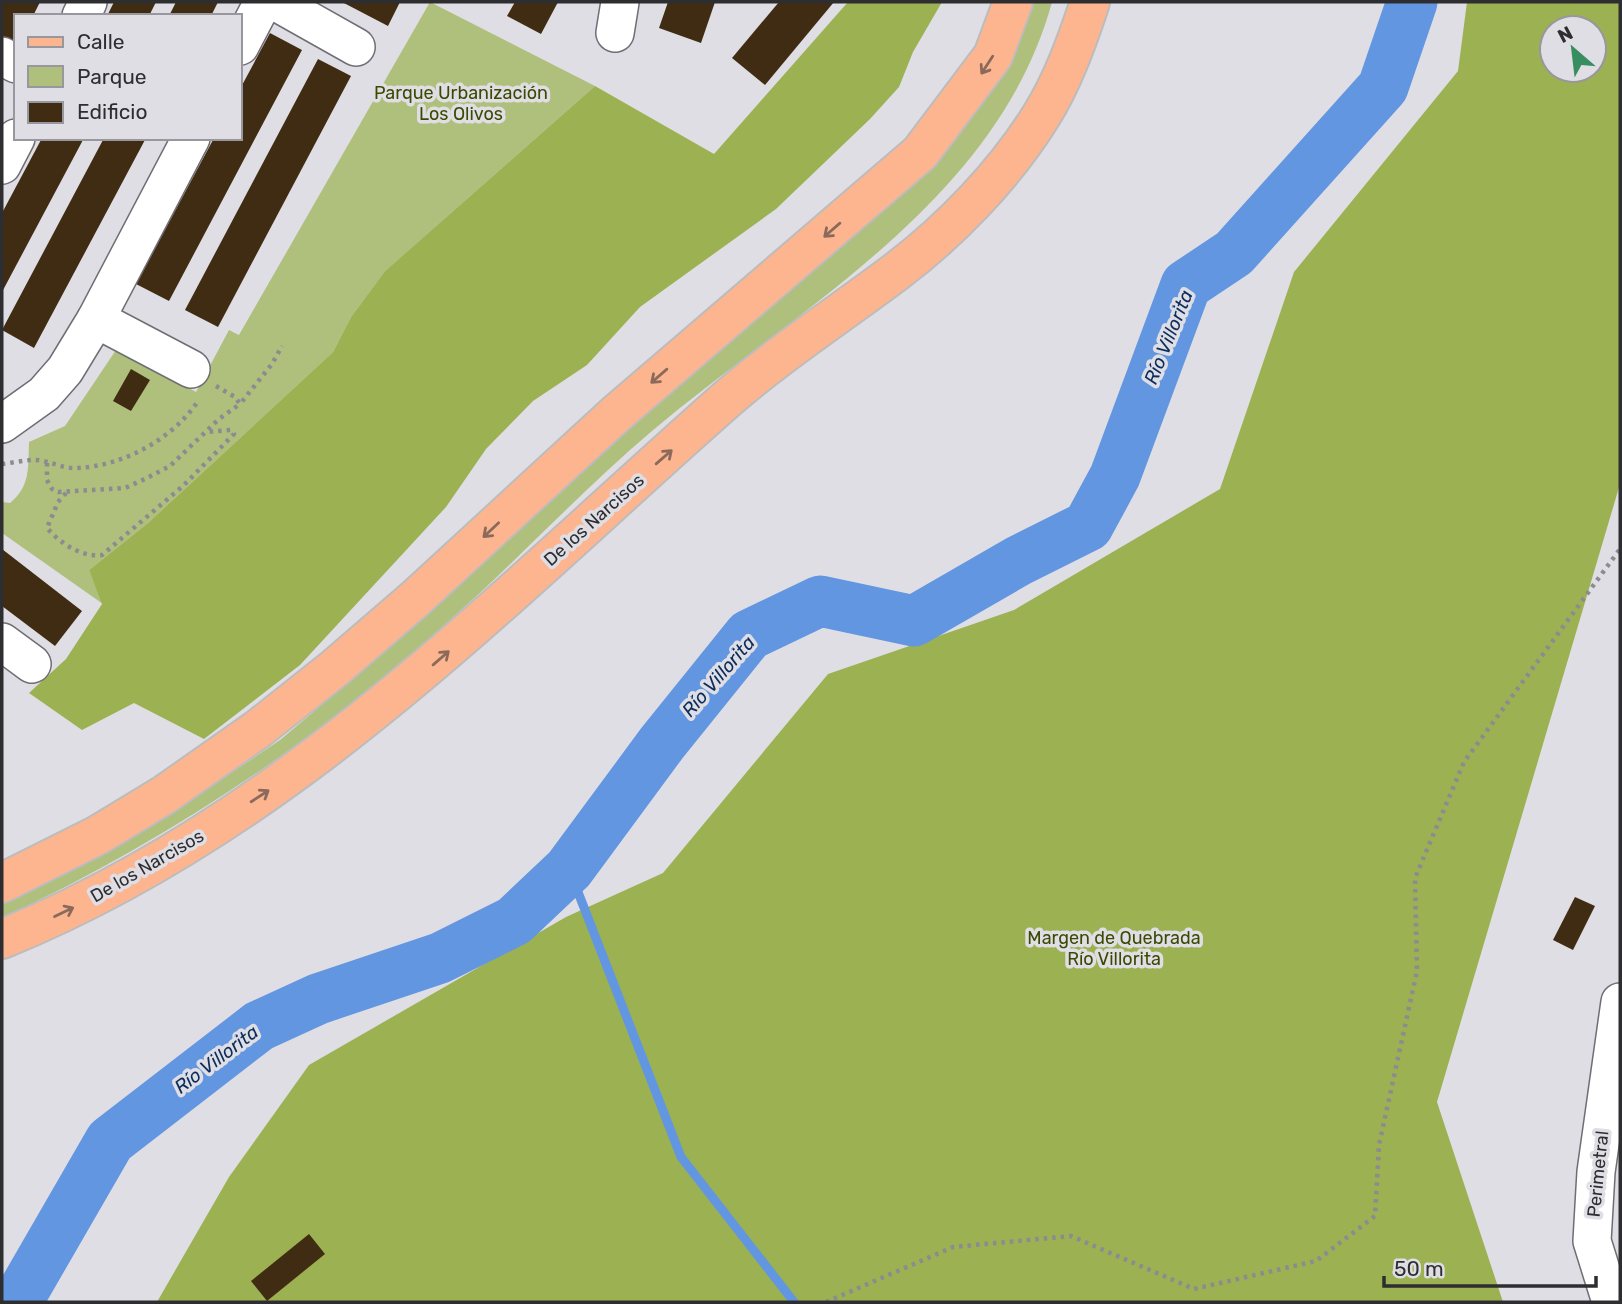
<svg xmlns="http://www.w3.org/2000/svg" width="1622" height="1304" font-family="Rubik,sans-serif">
  <style>
    .green { fill: #afbf7c }
    .forest { fill: #9cb152; fill-rule: evenodd }
    .lines { fill: none; stroke-linecap: round; stroke-linejoin: round }
    .stream { stroke: #6396e0; stroke-width: 9 }
    .river { stroke: #6396e0; stroke-width: 51 }
    .building { fill: #402c12 }
    .minor-casing { stroke: #6f6e74; stroke-width: 40 }
    .major-casing { stroke: #bcbcbd; stroke-width: 42 }
    .path { stroke: #8c8b90; stroke-width: 4.5; stroke-dasharray: 3.5 5; stroke-linecap: butt }
    .minor { stroke: #fff; stroke-width: 37 }
    .major { stroke: #fdb58f; stroke-width: 38 }
    .oneway { stroke: #8b6a5b }
    .labels { text-anchor: middle; stroke-width: 7; stroke-linejoin: round; paint-order: stroke }
    .park-label { font-size: 18px; fill: #3c4900; stroke: #dfdee5 }
    .street-label { font-size: 18px; fill: #2e2d30; stroke: #dfdee5 }
    .water-label { font-size: 19px; font-style: italic; fill: #0b2d5b; stroke: #dfdee5 }
  </style>
  <rect width="100%" height="100%" fill="#dfdee5"/>
  <g class="green">
    <path d="M430,2L595,86L385,271L351,317L333,352L148,523L89,570L103,604L2,533V502L10,503C31,486 28,466 29,442L65,426L118,347L196,392L229,330L239,335Z"/>
    <path d="M1023,2H1052C998,200 799,307 652,431C582,490 519,559 450,620C316,742 165,842 2,918V902L111,848L181,807L280,740L374,661L725,338L837,251L913,182Z"/>
  </g>
  <g class="forest">
    <polygon points="848,2 942,2 913,52 899,87 870,119 776,209 640,307 587,365 533,401 486,449 446,507 300,665 204,739 134,703 82,730 29,693 66,659 102,604 89,570 148,523 333,352 351,317 385,271 595,86 714,154"/>
    <path d="M1467,2H1620V484L1437,1102L1503,1302H157L229,1177L309,1065L566,917L663,873L828,674L1014,610L1220,489L1294,272L1458,71ZM1552,28H1594V70H1552Z"/>
  </g>
  <g class="lines">
    <polyline class="stream" points="569,869 681,1157 794,1302"/>
    <polyline class="river" points="17,1302 110,1141 259,1026 318,999 440,958 514,921 569,869 662,743 749,635 820,601 914,621 1018,561 1088,526 1115,476 1186,285 1234,253 1383,87 1412,2"/>
  </g>
  <g class="building">
    <polygon points="2,2 40,2 33,16 16,16 16,47 2,40"/>
    <polygon points="114,2 156,2 149,16 107,16"/>
    <polygon points="176,2 218,2 211,16 169,16"/>
    <polygon points="342,2 400,2 388,26"/>
    <polygon points="515,2 558,2 541,34 507,16"/>
    <polygon points="668,2 715,2 701,43 659,28"/>
    <polygon points="779,2 834,2 765,85 732,58"/>
    <polygon points="270,33 302,50 169,301 136,284 214,138 240,138 240,89"/>
    <polygon points="318,59 351,76 218,327 185,310"/>
    <polygon points="42,138 84,138 2,292 2,213"/>
    <polygon points="104,138 146,138 34,348 2,330"/>
    <polygon points="131,369 150,380 131,411 113,401"/>
    <polygon points="2,549 82,611 55,646 2,606"/>
    <polygon points="1575,897 1595,906 1573,950 1553,940"/>
    <polygon points="309,1234 325,1254 267,1301 251,1281"/>
  </g>
  <g class="lines">
    <g class="minor-casing">
      <g id="minor">
        <polyline points="276,2 356,47"/>
        <polyline points="81,16 88,2"/>
        <polyline points="615,33 620,2"/>
        <polyline points="240,46 263,2"/>
        <polyline points="2,56 16,64"/>
        <polyline points="2,165 16,138"/>
        <polyline points="96,319 191,369"/>
        <polyline points="2,424 44,394 65,370 96,319 191,138"/>
        <polyline points="2,642 32,664"/>
        <polyline points="1611,1302 1592,1241 1596,1172 1620,1002"/>
      </g>
    </g>
    <g class="major-casing">
      <g id="major">
        <polyline points="2,883 98,835 164,795 258,729 335,668 415,599 616,414 920,153 993,56 1013,2"/>
        <path d="M2,939C289,822 499,600 727,399C780,353 840,314 897,271C951,230 1005,174 1041,116C1063,81 1077,41 1090,2"/>
      </g>
    </g>
    <g class="path">
      <polyline points="216,386 235,397 240,404 272,364 282,346"/>
      <polyline points="47,463 47,480 52,489 58,492 125,488 145,479 170,466 219,419 240,404"/>
      <path d="M2,464C12,463 24,460 34,460C49,460 62,469 77,468C123,466 173,439 198,401"/>
      <path d="M66,493L58,502L47,528C60,543 82,558 102,555L183,486L234,434L231,430L205,432"/>
      <polyline points="826,1302 953,1247 1071,1236 1194,1289 1316,1261 1375,1216 1379,1145 1417,971 1415,878 1464,762 1620,549"/>
    </g>
    <use href="#minor" class="minor"/>
    <use href="#major" class="major"/>
  </g>
  <defs><path id="oneway-shaft" d="M-6 0H5M1.5-3L5.5 0L1.5 3" fill="none" stroke-width="1.6" stroke-linecap="round" stroke-linejoin="round" transform="scale(1.75)"/></defs>
  <g class="oneway">
    <use href="#oneway-shaft" transform="translate(987 65) rotate(123)"/>
    <use href="#oneway-shaft" transform="translate(832 230) rotate(139)"/>
    <use href="#oneway-shaft" transform="translate(659 376) rotate(139)"/>
    <use href="#oneway-shaft" transform="translate(664 457) rotate(-41)"/>
    <use href="#oneway-shaft" transform="translate(491 530) rotate(137)"/>
    <use href="#oneway-shaft" transform="translate(441 658) rotate(-41)"/>
    <use href="#oneway-shaft" transform="translate(260 796) rotate(-33)"/>
    <use href="#oneway-shaft" transform="translate(64 912) rotate(-26)"/>
  </g>
  <g class="labels">
    <g class="park-label">
      <text x="461" y="99">Parque Urbanización<tspan x="461" dy="21">Los Olivos</tspan></text>
      <text x="1114" y="944">Margen de Quebrada<tspan x="1114" dy="21">Río Villorita</tspan></text>
    </g>
    <g class="street-label">
      <text transform="translate(594 520) rotate(-42)" y="6">De los Narcisos</text>
      <text transform="translate(147 866) rotate(-30)" y="6">De los Narcisos</text>
      <text transform="translate(1598 1174) rotate(-84)" y="6">Perimetral</text>
    </g>
    <g class="water-label">
      <text transform="translate(1168 337) rotate(-68)" y="7">Río Villorita</text>
      <text transform="translate(718 676) rotate(-49)" y="7">Río Villorita</text>
      <text transform="translate(216 1059) rotate(-37)" y="7">Río Villorita</text>
    </g>
  </g>
  <rect width="1622" height="1304" fill="none" stroke="#2e2d30" stroke-width="7"/>
  <rect x="14" y="14" width="228" height="126" fill="#dfdee5" stroke="#98979d" stroke-width="2"/>
  <rect x="28" y="37" width="35" height="10" fill="#fdb58f" stroke="#98979d" stroke-width="2"/>
  <text x="77" y="49" font-size="21" fill="#2e2d30">Calle</text>
  <rect x="28" y="66" width="35" height="21" fill="#afbf7c" stroke="#98979d" stroke-width="2"/>
  <text x="77" y="84" font-size="21" fill="#2e2d30">Parque</text>
  <rect x="28" y="102" width="35" height="21" fill="#402c12" stroke="#98979d" stroke-width="2"/>
  <text x="77" y="119" font-size="21" fill="#2e2d30">Edificio</text>
  <g transform="translate(1573 49) rotate(332)"><circle r="33" fill="#dfdee5" stroke="#98979d" stroke-width="2"/>
  <path d="M0-5L12 26L0 18L-12 26Z" fill="#398e61"/>
  <text y="-10" font-size="19" font-weight="bold" text-anchor="middle" fill="#2e2d30">N</text>
  </g>
  <path d="M1384 1276v10h212v-10" fill="none" stroke="#2e2d30" stroke-width="3.5"/>
  <text x="1394" y="1276" font-size="21" fill="#2e2d30" stroke="#dfdee5" stroke-width="5" paint-order="stroke">50 m</text>
</svg>
